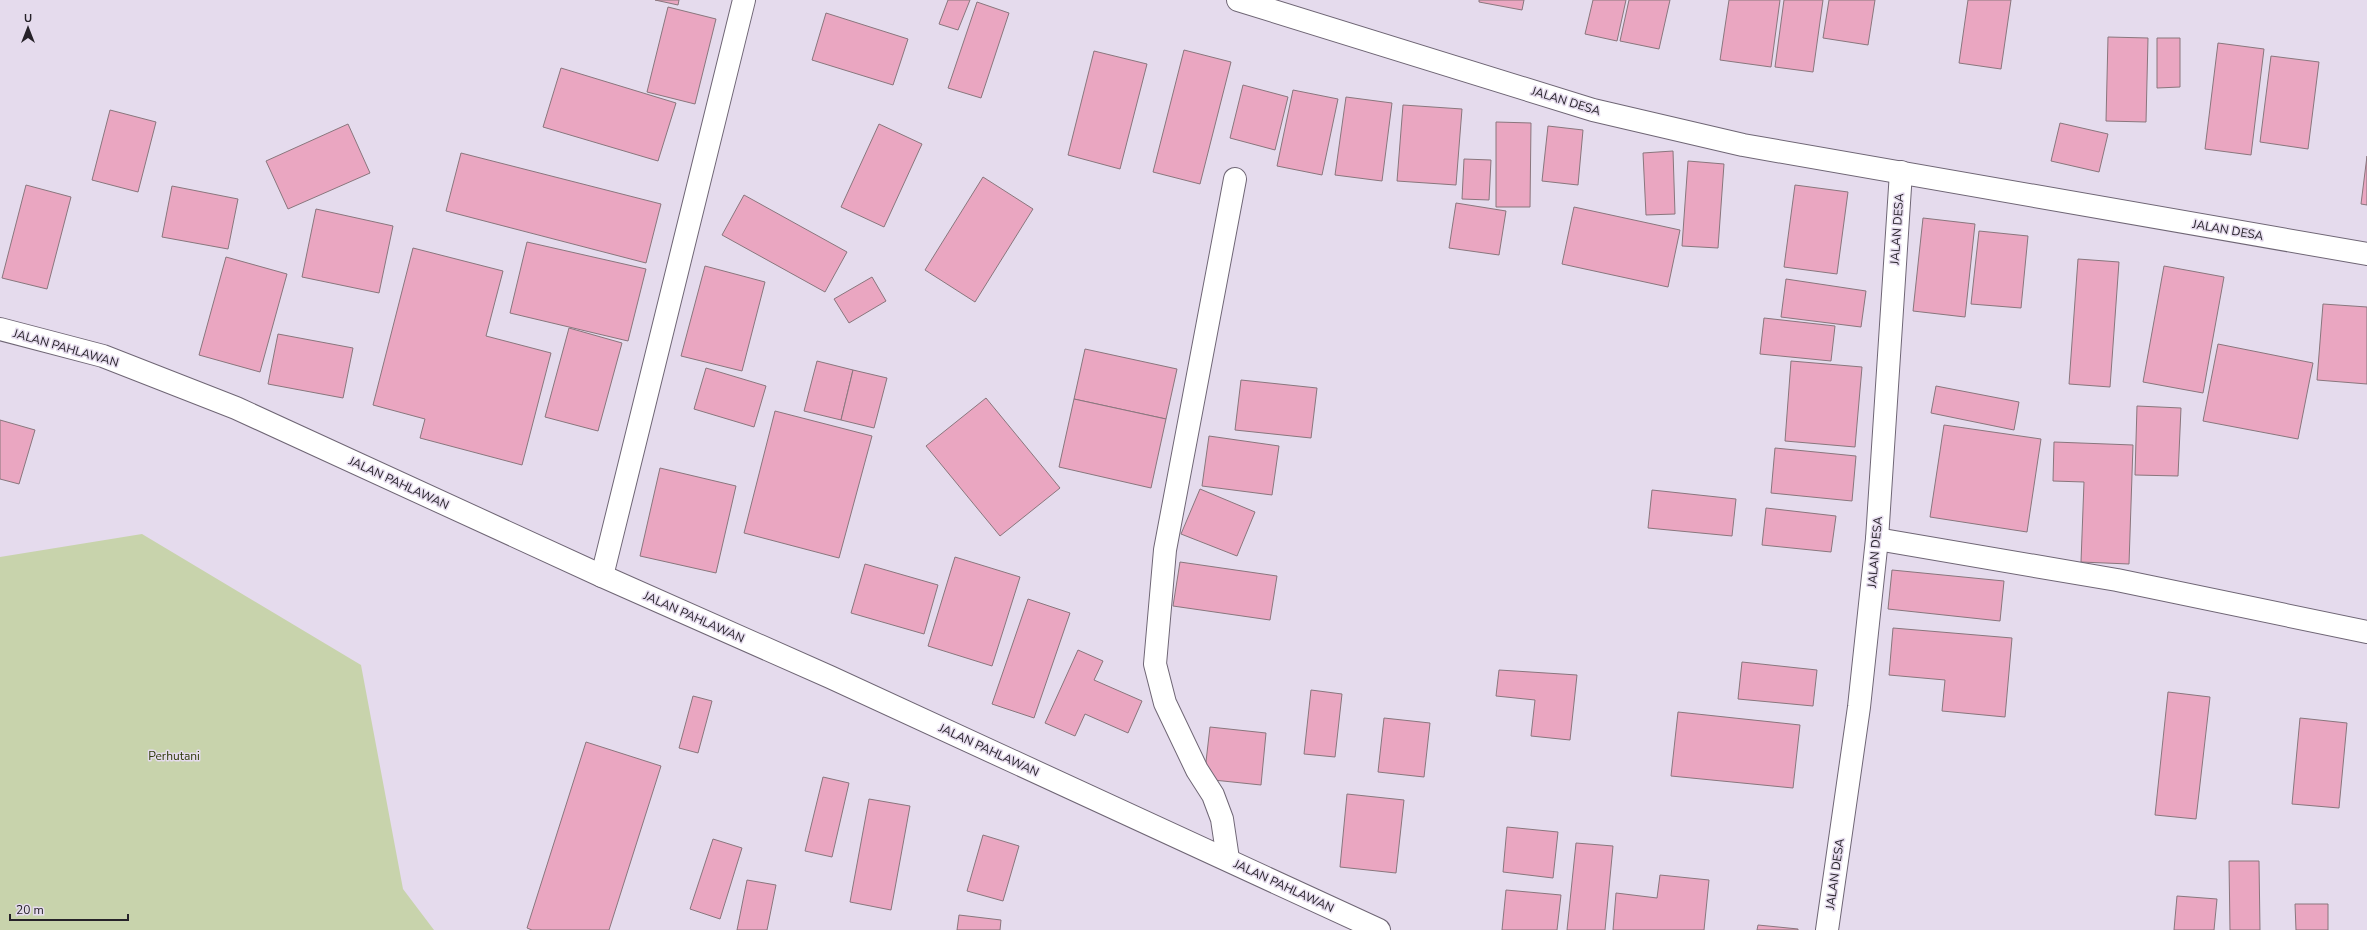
<svg xmlns="http://www.w3.org/2000/svg" width="2367" height="930" font-family="'Nunito Sans',sans-serif">
  <style>
    .green { fill: #c8d3ac }
    .building { fill: #eaa6c1; stroke: #89767d }
    .lines { fill: none; stroke-linecap: round; stroke-linejoin: round }
    .street-casing { stroke: #6f6675; stroke-width: 24 }
    .highway-casing { stroke: #6f6675; stroke-width: 24 }
    .street { stroke: #fff; stroke-width: 22 }
    .highway { stroke: #fff; stroke-width: 22 }
    .labels { text-anchor: middle; stroke-width: 3; stroke-linejoin: round; paint-order: stroke }
    .street-label { font-size: 12px; fill: #262229; stroke: #e5dbed }
    .park-label { font-size: 12px; fill: #303b0b; stroke: #e5dbed }
  </style>
  <rect width="100%" height="100%" fill="#e5dbed"/>
  <polygon class="green" points="142,534 361,665 403,889 434,930 0,930 0,557"/>
  <g class="building">
    <polygon points="655,0 679,0 678,5"/>
    <polygon points="948,0 970,0 958,30 939,24"/>
    <polygon points="1479,0 1524,0 1522,10 1479,2"/>
    <polygon points="1593,0 1626,0 1617,41 1585,34"/>
    <polygon points="1629,0 1670,0 1659,49 1620,41"/>
    <polygon points="1729,0 1780,0 1771,67 1720,60"/>
    <polygon points="1784,0 1823,0 1813,72 1775,67"/>
    <polygon points="1829,0 1875,0 1868,45 1823,38"/>
    <polygon points="1968,0 2011,0 2001,69 1959,63"/>
    <polygon points="977,2 1009,13 981,98 948,88"/>
    <polygon points="668,7 716,19 695,104 647,92"/>
    <polygon points="826,13 908,39 893,85 812,60"/>
    <polygon points="2108,37 2148,38 2146,122 2106,121"/>
    <polygon points="2157,38 2180,38 2180,87 2157,88"/>
    <polygon points="2218,43 2264,49 2251,155 2205,149"/>
    <polygon points="1184,50 1231,62 1200,184 1153,172"/>
    <polygon points="1094,51 1147,64 1120,169 1068,155"/>
    <polygon points="2271,56 2319,62 2308,149 2260,142"/>
    <polygon points="561,68 676,103 658,161 543,127"/>
    <polygon points="1243,85 1288,97 1275,150 1230,138"/>
    <polygon points="1293,90 1338,99 1322,175 1277,166"/>
    <polygon points="1346,97 1392,103 1382,181 1335,175"/>
    <polygon points="1403,105 1462,109 1456,185 1397,181"/>
    <polygon points="110,110 156,122 138,192 92,180"/>
    <polygon points="1496,122 1531,123 1530,207 1496,207"/>
    <polygon points="2060,123 2108,134 2099,172 2051,161"/>
    <polygon points="348,124 370,173 288,209 266,161"/>
    <polygon points="879,124 922,144 884,227 841,207"/>
    <polygon points="1548,126 1583,130 1578,185 1542,181"/>
    <polygon points="1673,151 1675,214 1646,215 1643,153"/>
    <polygon points="461,153 661,204 646,263 446,211"/>
    <polygon points="2367,156 2367,205 2361,204"/>
    <polygon points="1464,159 1491,160 1489,200 1462,199"/>
    <polygon points="1688,161 1724,164 1718,248 1682,246"/>
    <polygon points="983,177 1033,209 975,302 925,270"/>
    <polygon points="26,185 71,197 47,289 2,278"/>
    <polygon points="1795,185 1848,192 1837,274 1784,267"/>
    <polygon points="172,186 238,199 228,249 162,237"/>
    <polygon points="744,195 847,252 825,292 722,235"/>
    <polygon points="1456,203 1506,211 1499,255 1449,248"/>
    <polygon points="1574,207 1680,230 1668,287 1562,264"/>
    <polygon points="316,209 393,226 379,293 302,277"/>
    <polygon points="1923,218 1975,224 1965,317 1913,311"/>
    <polygon points="1979,231 2028,236 2021,308 1971,304"/>
    <polygon points="527,242 646,269 628,341 510,313"/>
    <polygon points="413,248 503,271 486,336 551,353 522,465 420,438 425,419 373,405"/>
    <polygon points="226,257 287,274 260,372 199,355"/>
    <polygon points="2078,259 2119,262 2110,387 2069,384"/>
    <polygon points="705,266 765,282 742,371 681,356"/>
    <polygon points="2164,266 2224,277 2203,393 2143,382"/>
    <polygon points="872,277 886,301 849,323 834,299"/>
    <polygon points="1786,279 1866,291 1861,327 1781,317"/>
    <polygon points="2323,304 2367,307 2367,384 2317,380"/>
    <polygon points="1764,318 1835,326 1831,361 1760,354"/>
    <polygon points="569,328 622,343 598,431 545,417"/>
    <polygon points="278,334 353,348 343,398 268,384"/>
    <polygon points="2218,344 2313,363 2298,439 2203,421"/>
    <polygon points="1085,349 1177,369 1166,419 1074,399"/>
    <polygon points="817,361 853,370 841,420 804,411"/>
    <polygon points="1791,361 1862,367 1855,447 1785,441"/>
    <polygon points="706,368 766,386 754,427 694,409"/>
    <polygon points="853,370 887,378 874,428 841,420"/>
    <polygon points="1241,380 1317,388 1311,438 1235,430"/>
    <polygon points="1936,386 2019,402 2014,430 1931,413"/>
    <polygon points="986,398 1060,488 1000,536 926,446"/>
    <polygon points="1074,399 1166,419 1151,488 1059,467"/>
    <polygon points="2137,406 2181,408 2178,476 2135,475"/>
    <polygon points="775,411 872,436 839,558 744,533"/>
    <polygon points="0,420 35,430 19,484 0,479"/>
    <polygon points="1944,425 2041,439 2027,532 1930,517"/>
    <polygon points="1209,436 1279,446 1272,495 1202,486"/>
    <polygon points="2054,442 2133,445 2129,564 2081,562 2084,482 2053,481"/>
    <polygon points="1775,448 1856,456 1852,501 1771,493"/>
    <polygon points="660,468 736,486 716,573 640,556"/>
    <polygon points="1200,489 1255,512 1237,556 1181,534"/>
    <polygon points="1652,490 1736,499 1732,536 1648,528"/>
    <polygon points="1766,508 1836,516 1831,552 1762,545"/>
    <polygon points="955,557 1020,577 992,666 928,646"/>
    <polygon points="1180,562 1277,576 1270,620 1173,606"/>
    <polygon points="865,564 938,585 924,634 851,613"/>
    <polygon points="1892,570 2004,581 2000,621 1888,609"/>
    <polygon points="1028,599 1070,613 1034,718 992,704"/>
    <polygon points="1893,628 2012,638 2005,717 1942,711 1945,680 1889,675"/>
    <polygon points="1078,650 1103,661 1094,680 1142,701 1128,733 1085,714 1075,736 1045,723"/>
    <polygon points="1742,662 1817,670 1813,706 1738,699"/>
    <polygon points="1499,670 1577,675 1570,740 1531,736 1535,700 1496,696"/>
    <polygon points="1311,690 1342,694 1335,757 1304,754"/>
    <polygon points="2168,692 2210,697 2196,819 2155,815"/>
    <polygon points="693,696 712,701 698,753 679,748"/>
    <polygon points="1678,712 1800,725 1793,788 1671,776"/>
    <polygon points="1384,718 1430,723 1424,777 1378,772"/>
    <polygon points="2300,718 2347,723 2339,808 2292,804"/>
    <polygon points="1210,727 1266,733 1261,785 1204,779"/>
    <polygon points="586,742 661,766 609,930 532,930 527,928"/>
    <polygon points="823,777 849,783 832,857 805,851"/>
    <polygon points="1347,794 1404,800 1396,873 1340,867"/>
    <polygon points="869,799 910,806 891,910 850,902"/>
    <polygon points="1507,827 1558,832 1553,878 1503,872"/>
    <polygon points="983,835 1019,846 1003,901 967,891"/>
    <polygon points="713,839 742,848 720,919 690,909"/>
    <polygon points="1576,843 1613,846 1605,930 1567,930"/>
    <polygon points="2229,861 2259,861 2260,930 2230,930"/>
    <polygon points="1660,875 1709,880 1704,930 1613,930 1616,893 1657,898"/>
    <polygon points="747,880 776,885 767,930 737,930"/>
    <polygon points="1506,890 1561,895 1557,930 1502,930"/>
    <polygon points="2177,896 2217,899 2214,930 2174,930"/>
    <polygon points="2295,904 2328,904 2328,930 2296,930"/>
    <polygon points="959,915 1001,920 1000,930 957,930"/>
    <polygon points="1758,925 1798,929 1798,930 1757,930"/>
  </g>
  <g class="lines">
    <g class="street-casing">
      <g id="street">
        <polyline points="1238,0 1593,110 1743,145 2367,254"/>
        <polyline points="1877,539 2117,580 2367,632"/>
        <polyline points="602,576 744,0"/>
        <polyline points="1228,859 1222,819 1213,795 1197,770 1165,703 1155,664 1165,550 1235,179"/>
        <polyline points="1827,930 1859,707 1877,539 1901,172"/>
      </g>
    </g>
    <g class="highway-casing">
      <polyline id="highway" points="0,329 103,356 236,408 602,576 830,677 1379,930"/>
    </g>
    <use href="#street" class="street"/>
    <use href="#highway" class="highway"/>
  </g>
  <g class="labels">
    <g class="street-label">
      <text transform="translate(1566 101) rotate(17)" y="4">JALAN DESA</text>
      <text transform="translate(1897 229) rotate(-86)" y="4">JALAN DESA</text>
      <text transform="translate(2228 230) rotate(10)" y="4">JALAN DESA</text>
      <text transform="translate(66 348) rotate(16)" y="4">JALAN PAHLAWAN</text>
      <text transform="translate(399 483) rotate(25)" y="4">JALAN PAHLAWAN</text>
      <text transform="translate(1875 552) rotate(-85)" y="4">JALAN DESA</text>
      <text transform="translate(694 617) rotate(24)" y="4">JALAN PAHLAWAN</text>
      <text transform="translate(989 750) rotate(25)" y="4">JALAN PAHLAWAN</text>
      <text transform="translate(1835 874) rotate(-82)" y="4">JALAN DESA</text>
      <text transform="translate(1284 886) rotate(25)" y="4">JALAN PAHLAWAN</text>
    </g>
    <g class="park-label">
      <text x="174" y="760">Perhutani</text>
    </g>
  </g>
  <g transform="translate(28 28)" stroke="#e5dbed" stroke-width="3" paint-order="stroke">
  <path d="M0-3L7 15L0 10L-7 15Z" fill="#262229"/>
  <text y="-6" font-size="11" font-weight="bold" text-anchor="middle" fill="#262229">U</text>
  </g>
  <path d="M10 914v6h118v-6" fill="none" stroke="#262229" stroke-width="2"/>
  <text x="16" y="914" font-size="12" fill="#262229" stroke="#e5dbed" stroke-width="3" paint-order="stroke">20 m</text>
</svg>
